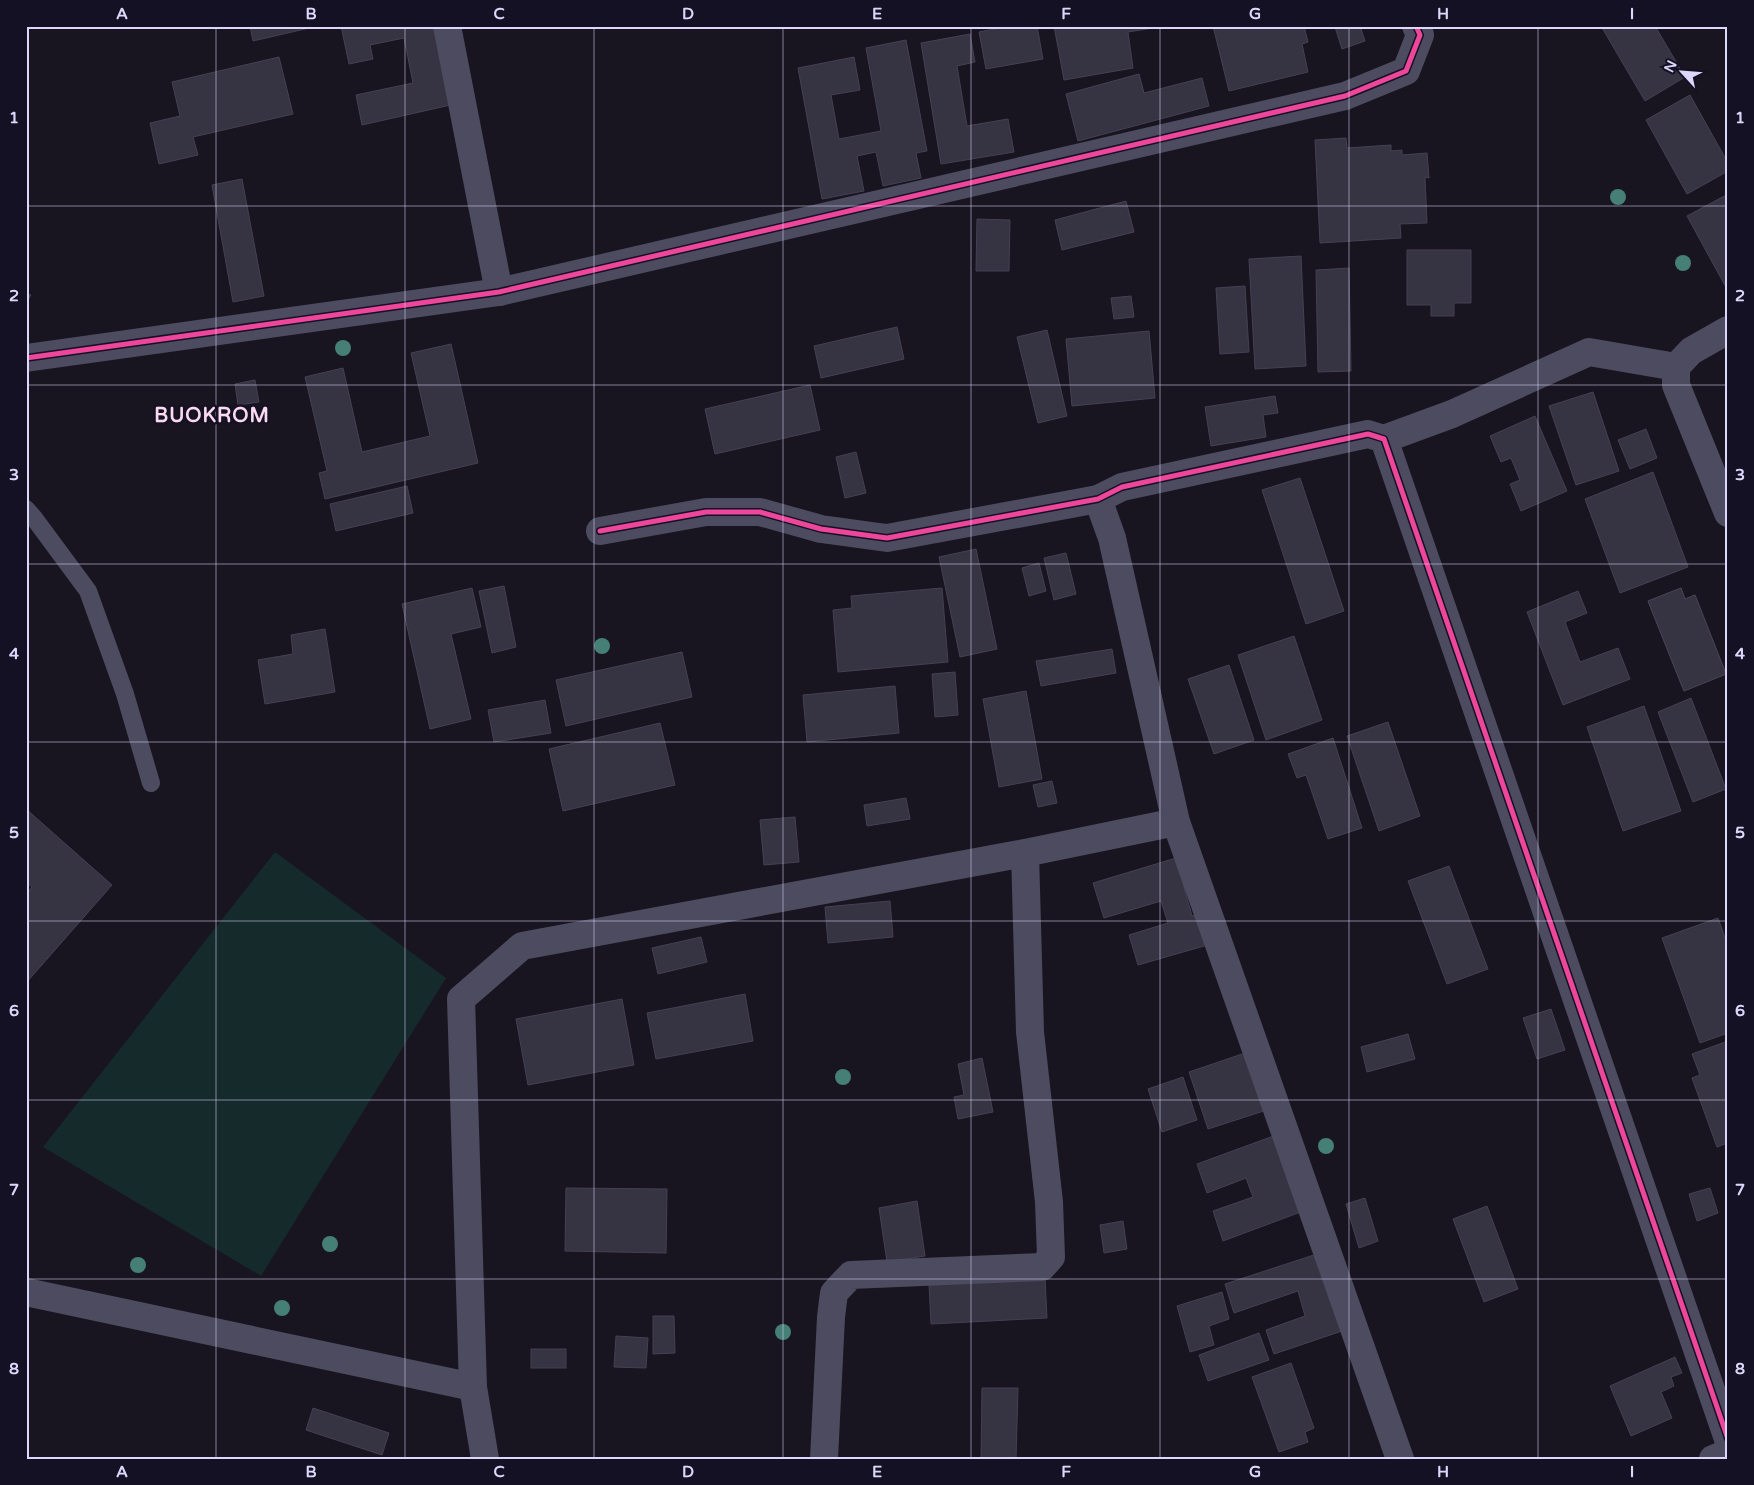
<svg xmlns="http://www.w3.org/2000/svg" width="1754" height="1485" font-family="'Varela Round',sans-serif">
  <style>
    .green { fill: #152a2b }
    .building { fill: #363342; stroke: #454153 }
    .lines { fill: none; stroke-linecap: round; stroke-linejoin: round }
    .lane { stroke: #4d4b5f; stroke-width: 18 }
    .street { stroke: #4d4b5f; stroke-width: 28 }
    .cycleway-casing { stroke: #151124; stroke-width: 8 }
    .cycleway { stroke: #ed469a; stroke-width: 5 }
    .tree { fill: #457f76 }
    .grid { fill: none; stroke: #ddd8fb; stroke-width: 1; stroke-opacity: 0.55 }
    .labels { text-anchor: middle; stroke-width: 5; stroke-linejoin: round; paint-order: stroke }
    .district-label { font-size: 20px; font-weight: bold; letter-spacing: 1px; fill: #fbd9ee; stroke: #151124 }
    .neatline { fill: none; stroke: #ddd8fb; stroke-width: 2 }
    .grid-label { font-size: 16px; text-anchor: middle; font-weight: bold; fill: #ddd8fb }
  </style>
  <rect width="100%" height="100%" fill="#181520"/>
  <polygon class="green" points="275,852 446,978 261,1276 43,1147"/>
  <g class="building">
    <polygon points="250,26 318,26 253,41"/>
    <polygon points="341,26 438,26 455,104 362,125 356,95 413,83 404,38 370,45 373,59 349,64"/>
    <polygon points="1010,26 1037,26 1043,59 986,69 979,32"/>
    <polygon points="1054,26 1160,26 1160,27 1128,32 1133,68 1064,80"/>
    <polygon points="1213,26 1304,26 1308,42 1302,44 1308,72 1229,91"/>
    <polygon points="1337,26 1360,26 1365,41 1342,49 1335,27"/>
    <polygon points="1601,26 1655,26 1685,77 1645,101"/>
    <polygon points="970,34 975,62 957,66 967,126 1008,119 1014,152 941,164 921,43"/>
    <polygon points="906,40 927,151 916,153 921,178 883,186 876,152 857,156 864,191 822,199 798,68 854,57 860,90 831,95 839,139 881,131 866,48"/>
    <polygon points="279,57 293,114 193,137 198,155 159,164 150,123 180,116 172,82"/>
    <polygon points="1139,74 1144,93 1202,78 1209,106 1078,141 1066,94"/>
    <polygon points="1690,95 1728,163 1728,171 1687,194 1646,120"/>
    <polygon points="1346,138 1347,148 1391,145 1391,151 1402,150 1402,155 1427,153 1429,178 1425,177 1427,223 1400,224 1401,238 1320,243 1315,140"/>
    <polygon points="242,179 264,296 233,302 212,185"/>
    <polygon points="1728,194 1728,291 1687,216"/>
    <polygon points="1126,201 1134,232 1062,250 1055,220"/>
    <polygon points="977,219 1010,220 1009,271 976,271"/>
    <polygon points="1407,250 1471,250 1471,303 1454,303 1454,316 1431,316 1431,305 1407,305"/>
    <polygon points="1301,256 1306,366 1255,369 1249,259"/>
    <polygon points="1349,268 1351,371 1318,372 1316,270"/>
    <polygon points="1245,286 1249,352 1220,354 1216,288"/>
    <polygon points="26,293 31,295 26,303"/>
    <polygon points="1131,296 1134,317 1114,319 1111,298"/>
    <polygon points="897,327 904,359 821,378 814,346"/>
    <polygon points="1047,330 1067,416 1038,423 1017,337"/>
    <polygon points="1149,331 1155,398 1072,406 1066,339"/>
    <polygon points="451,344 478,463 325,499 319,473 327,471 305,377 343,368 362,452 430,436 411,353"/>
    <polygon points="255,380 259,402 238,405 235,384"/>
    <polygon points="810,385 820,430 715,454 705,409"/>
    <polygon points="1593,392 1619,471 1576,485 1549,406"/>
    <polygon points="1275,396 1278,413 1263,415 1266,437 1211,446 1205,407"/>
    <polygon points="1535,416 1567,491 1521,511 1510,484 1520,480 1511,458 1501,462 1490,436"/>
    <polygon points="1646,429 1657,458 1630,469 1618,440"/>
    <polygon points="856,452 866,493 845,498 836,457"/>
    <polygon points="1653,472 1688,567 1620,593 1585,499"/>
    <polygon points="1300,478 1344,611 1306,624 1262,490"/>
    <polygon points="407,486 413,513 336,531 330,504"/>
    <polygon points="976,549 997,649 960,657 939,557"/>
    <polygon points="1066,553 1076,594 1054,600 1044,558"/>
    <polygon points="1039,563 1046,591 1029,596 1022,568"/>
    <polygon points="504,586 516,647 492,653 479,591"/>
    <polygon points="472,588 481,627 451,634 471,719 430,729 402,604"/>
    <polygon points="942,588 948,662 838,672 833,610 852,608 851,596"/>
    <polygon points="1681,588 1685,599 1695,595 1726,674 1684,691 1648,601"/>
    <polygon points="1681,588 1685,599 1695,595 1726,674 1684,691 1648,601"/>
    <polygon points="1578,591 1587,613 1565,622 1580,662 1618,648 1630,679 1563,705 1527,612"/>
    <polygon points="325,629 335,692 265,704 258,660 293,654 291,635"/>
    <polygon points="1294,636 1322,720 1266,740 1238,655"/>
    <polygon points="1112,649 1116,673 1041,686 1036,661"/>
    <polygon points="682,652 692,697 566,726 556,680"/>
    <polygon points="1229,665 1254,740 1214,754 1188,679"/>
    <polygon points="955,672 958,715 935,717 932,674"/>
    <polygon points="895,686 899,733 807,742 803,695"/>
    <polygon points="1026,691 1042,779 999,787 983,699"/>
    <polygon points="1691,698 1726,789 1693,802 1658,712"/>
    <polygon points="545,700 551,733 494,742 488,710"/>
    <polygon points="1644,706 1681,811 1623,831 1587,727"/>
    <polygon points="1388,722 1420,816 1379,831 1347,736"/>
    <polygon points="660,723 675,785 563,811 549,749"/>
    <polygon points="1333,738 1362,828 1328,839 1306,775 1297,778 1288,754"/>
    <polygon points="1052,781 1057,803 1038,807 1033,785"/>
    <polygon points="906,798 910,819 867,826 864,805"/>
    <polygon points="26,809 112,885 26,983 26,894 32,887 26,882"/>
    <polygon points="795,817 799,862 764,865 760,820"/>
    <polygon points="1176,858 1192,916 1202,913 1211,944 1138,965 1129,935 1168,923 1161,901 1104,918 1093,883"/>
    <polygon points="1449,866 1488,969 1447,984 1408,881"/>
    <polygon points="890,901 893,937 828,943 825,907"/>
    <polygon points="1718,918 1728,946 1728,1033 1700,1043 1662,938"/>
    <polygon points="701,937 707,962 658,974 652,948"/>
    <polygon points="745,994 753,1041 656,1059 647,1013"/>
    <polygon points="622,999 634,1065 528,1085 516,1019"/>
    <polygon points="1551,1009 1565,1050 1537,1059 1523,1018"/>
    <polygon points="1408,1034 1415,1059 1367,1072 1361,1047"/>
    <polygon points="1728,1041 1728,1152 1725,1144 1717,1147 1692,1078 1700,1075 1692,1054"/>
    <polygon points="1254,1050 1273,1108 1208,1129 1189,1072"/>
    <polygon points="982,1058 993,1112 958,1119 954,1097 964,1095 958,1064"/>
    <polygon points="1183,1077 1197,1120 1162,1132 1148,1089"/>
    <polygon points="1279,1134 1306,1210 1223,1241 1213,1211 1253,1197 1246,1178 1207,1193 1197,1164"/>
    <polygon points="566,1188 667,1189 666,1253 565,1251"/>
    <polygon points="1710,1188 1718,1213 1697,1221 1689,1194"/>
    <polygon points="1365,1198 1378,1241 1359,1248 1346,1204"/>
    <polygon points="917,1201 925,1256 887,1262 879,1208"/>
    <polygon points="1487,1206 1518,1289 1484,1302 1453,1219"/>
    <polygon points="1123,1221 1127,1249 1104,1253 1100,1225"/>
    <polygon points="1320,1253 1345,1330 1274,1354 1266,1330 1305,1316 1298,1291 1234,1313 1225,1284"/>
    <polygon points="1045,1278 1047,1318 931,1324 929,1284"/>
    <polygon points="1222,1292 1229,1319 1209,1326 1214,1345 1190,1352 1177,1306"/>
    <polygon points="653,1316 674,1316 675,1353 653,1354"/>
    <polygon points="1259,1333 1269,1360 1208,1381 1199,1355"/>
    <polygon points="616,1336 648,1338 646,1368 614,1367"/>
    <rect x="531" y="1349" width="35" height="19"/>
    <polygon points="1675,1357 1682,1373 1671,1377 1674,1386 1661,1392 1672,1418 1631,1436 1610,1386"/>
    <polygon points="1291,1363 1314,1428 1305,1432 1308,1442 1279,1452 1252,1377"/>
    <polygon points="982,1388 1018,1388 1016,1459 981,1459"/>
    <polygon points="313,1408 389,1433 382,1455 306,1430"/>
  </g>
  <g class="lines">
    <polyline class="lane" points="26,509 34,518 88,591 125,694 151,783"/>
    <g class="street">
      <polyline points="447,26 499,292"/>
      <polyline points="1728,330 1691,351 1676,367 1676,385 1728,513"/>
      <polyline points="26,358 499,292 1345,96 1406,71 1420,35 1416,26"/>
      <polyline points="1384,439 1452,414 1589,352 1676,367"/>
      <polyline points="1098,499 1112,538 1176,822 1400,1459"/>
      <polyline points="600,531 706,512 760,512 821,529 887,538 1098,499 1122,487 1368,434 1384,439 1728,1439"/>
      <polyline points="26,1292 473,1387"/>
      <polyline points="485,1459 473,1387 461,999 522,946 1025,853 1176,822"/>
      <polyline points="824,1459 831,1317 834,1293 851,1275 1042,1267 1051,1257 1049,1202 1030,1032 1025,853"/>
      <polyline points="1713,1459 1728,1453"/>
    </g>
    <g class="cycleway-casing">
      <g id="cycleway">
        <polyline points="26,358 499,292 1345,96 1406,71 1420,35 1416,26"/>
        <polyline points="600,531 706,512 760,512 821,529 887,538 1098,499 1122,487 1368,434 1384,439 1728,1439"/>
      </g>
    </g>
    <use href="#cycleway" class="cycleway"/>
  </g>
  <g class="tree">
    <circle cx="1618" cy="197" r="8"/>
    <circle cx="1683" cy="263" r="8"/>
    <circle cx="343" cy="348" r="8"/>
    <circle cx="602" cy="646" r="8"/>
    <circle cx="843" cy="1077" r="8"/>
    <circle cx="1326" cy="1146" r="8"/>
    <circle cx="330" cy="1244" r="8"/>
    <circle cx="138" cy="1265" r="8"/>
    <circle cx="282" cy="1308" r="8"/>
    <circle cx="783" cy="1332" r="8"/>
  </g>
  <path class="grid" d="M216,26V1459M405,26V1459M594,26V1459M783,26V1459M971,26V1459M1160,26V1459M1349,26V1459M1538,26V1459M26,206H1728M26,385H1728M26,564H1728M26,742H1728M26,921H1728M26,1100H1728M26,1279H1728"/>
  <g class="labels">
    <g class="district-label">
      <text x="212" y="422">BUOKROM</text>
    </g>
  </g>
  <rect width="1754" height="1485" fill="none" stroke="#151124" stroke-width="55"/>
  <g transform="translate(1682 72) rotate(296)" stroke="#151124" stroke-width="4" paint-order="stroke">
  <path d="M0-4L9 19L0 12L-9 19Z" fill="#ddd8fb"/>
  <text y="-8" font-size="14" font-weight="bold" text-anchor="middle" fill="#ddd8fb">N</text>
  </g>
  <rect x="28" y="28" width="1698" height="1430" class="neatline"/>
  <g class="grid-label">
    <text x="122" y="19">A</text>
    <text x="311" y="19">B</text>
    <text x="499" y="19">C</text>
    <text x="688" y="19">D</text>
    <text x="877" y="19">E</text>
    <text x="1066" y="19">F</text>
    <text x="1255" y="19">G</text>
    <text x="1443" y="19">H</text>
    <text x="1632" y="19">I</text>
    <text x="14" y="123">1</text>
    <text x="1740" y="123">1</text>
    <text x="14" y="301">2</text>
    <text x="1740" y="301">2</text>
    <text x="14" y="480">3</text>
    <text x="1740" y="480">3</text>
    <text x="14" y="659">4</text>
    <text x="1740" y="659">4</text>
    <text x="14" y="838">5</text>
    <text x="1740" y="838">5</text>
    <text x="14" y="1016">6</text>
    <text x="1740" y="1016">6</text>
    <text x="14" y="1195">7</text>
    <text x="1740" y="1195">7</text>
    <text x="14" y="1374">8</text>
    <text x="1740" y="1374">8</text>
    <text x="122" y="1477">A</text>
    <text x="311" y="1477">B</text>
    <text x="499" y="1477">C</text>
    <text x="688" y="1477">D</text>
    <text x="877" y="1477">E</text>
    <text x="1066" y="1477">F</text>
    <text x="1255" y="1477">G</text>
    <text x="1443" y="1477">H</text>
    <text x="1632" y="1477">I</text>
  </g>
</svg>
